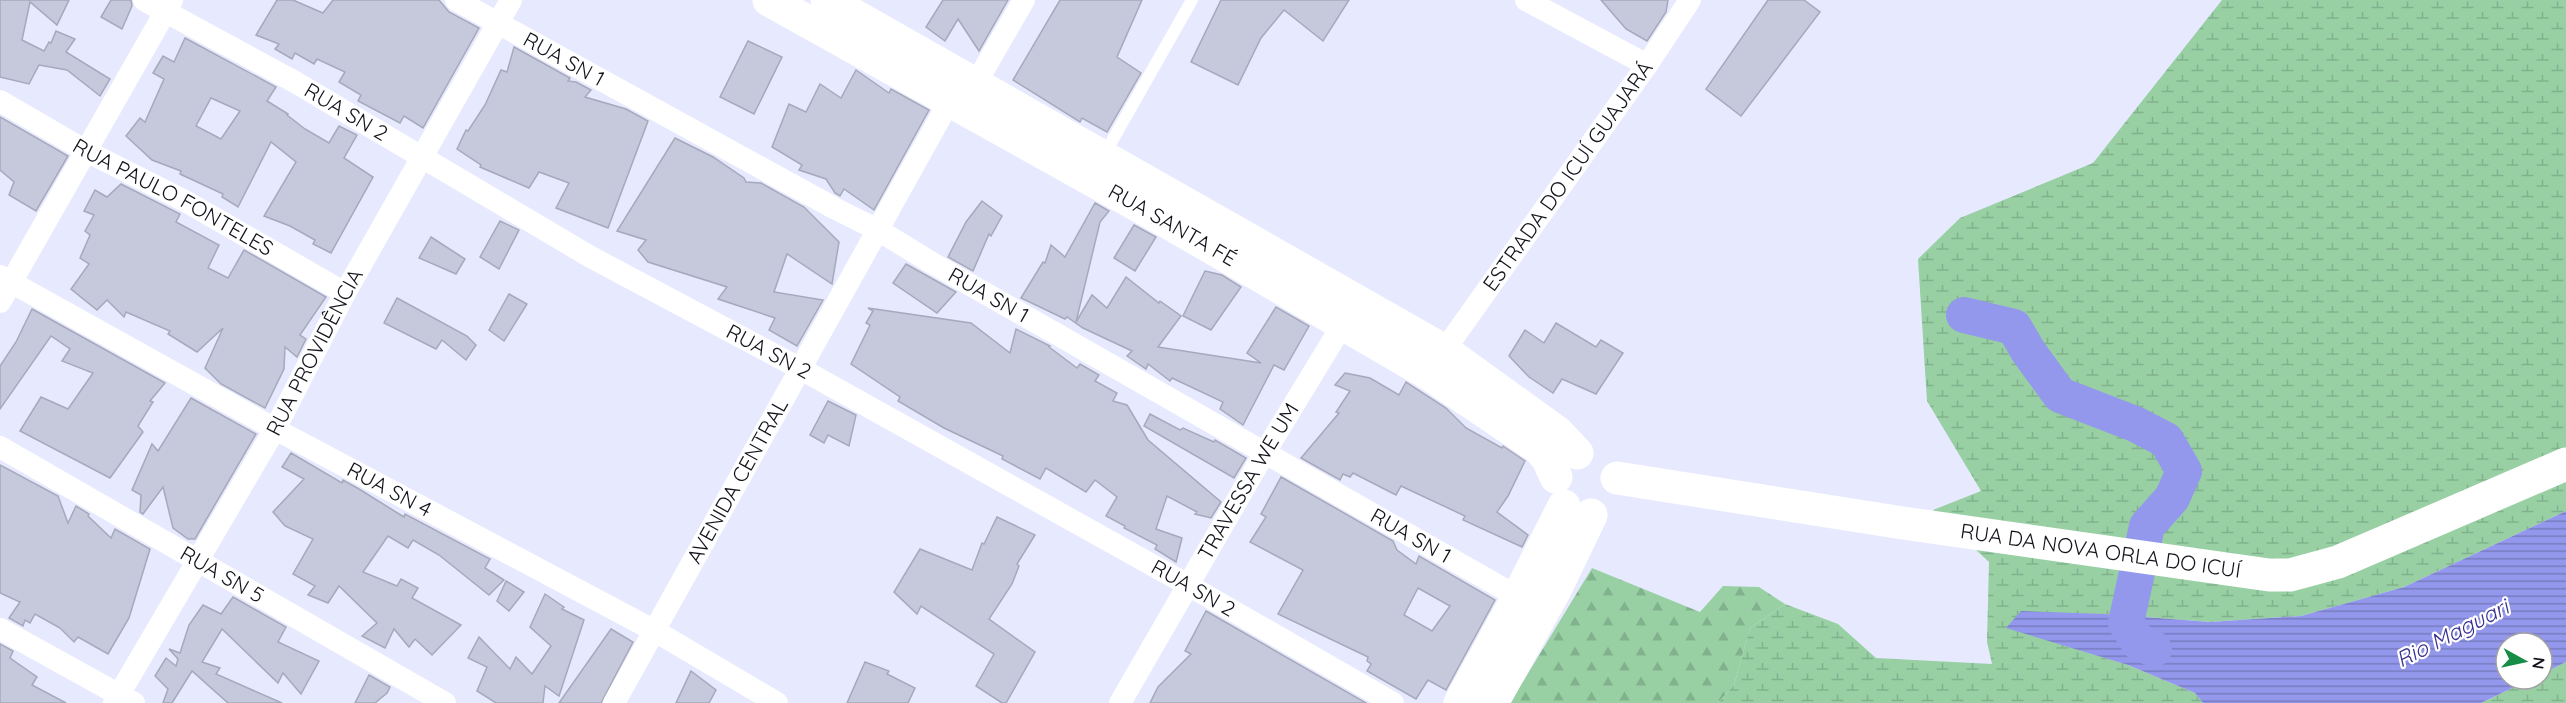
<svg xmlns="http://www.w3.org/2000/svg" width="2566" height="703" font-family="Quicksand,sans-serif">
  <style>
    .forest { fill: url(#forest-firs) }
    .wetland { fill: url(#wetland-marsh) }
    .water { fill: url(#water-rules) }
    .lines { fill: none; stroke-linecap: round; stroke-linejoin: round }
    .river { stroke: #9398ec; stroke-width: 36 }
    .building { fill: #c6c8dc; stroke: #a6a8bb; stroke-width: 1.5; fill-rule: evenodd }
    .lane { stroke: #fff; stroke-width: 12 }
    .street { stroke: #fff; stroke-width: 22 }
    .secondary { stroke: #fff; stroke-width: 33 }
    .labels { text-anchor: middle; stroke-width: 4.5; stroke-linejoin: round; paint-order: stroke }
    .street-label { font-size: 21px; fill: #13141b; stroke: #fff }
    .water-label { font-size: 22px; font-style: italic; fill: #393191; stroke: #fff }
  </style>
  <defs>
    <pattern id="forest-firs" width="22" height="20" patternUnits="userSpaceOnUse" patternTransform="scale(1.5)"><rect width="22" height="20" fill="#98d0a4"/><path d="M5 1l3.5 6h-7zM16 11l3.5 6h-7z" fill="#82b28d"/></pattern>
    <pattern id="wetland-marsh" width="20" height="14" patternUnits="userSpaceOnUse" patternTransform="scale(1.5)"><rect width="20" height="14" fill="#98d0a4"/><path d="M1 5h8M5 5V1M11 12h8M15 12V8" fill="none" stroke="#82b28d"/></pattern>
    <pattern id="water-rules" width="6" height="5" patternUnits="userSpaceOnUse" patternTransform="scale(1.5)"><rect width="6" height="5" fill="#9398ec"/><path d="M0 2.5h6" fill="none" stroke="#777bbe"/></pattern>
  </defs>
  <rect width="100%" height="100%" fill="#e7eafe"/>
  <polygon class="forest" points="1592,568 1700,612 1723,586 1759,587 1785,604 1750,628 1734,685 1718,703 1510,703"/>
  <g class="wetland">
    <polygon points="2222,0 2566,0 2566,511 2404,587 2301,616 2210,622 2106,614 2006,627 2128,665 2195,693 2203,703 1718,703 1734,685 1750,628 1785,604 1838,624 1876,658 1992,664 1987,642 1989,562 1933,510 1981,491 1927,401 1918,259 1960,218 2093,163"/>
    <polygon points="2566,662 2566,703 2481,703 2531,679 2542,679 2542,674"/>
  </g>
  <polygon class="water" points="2566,511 2566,662 2542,674 2542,643 2506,643 2506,679 2531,679 2481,703 2203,703 2195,693 2128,665 2006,628 2021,611 2106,614 2210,622 2301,616 2404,587"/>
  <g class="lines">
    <polyline class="river" points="1964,315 2014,327 2028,351 2060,395 2135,424 2166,440 2184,471 2172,498 2147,526 2126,623 2139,643 2154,649"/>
  </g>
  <g class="building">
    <polygon points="0,0 69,0 57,25 30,2 22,40 44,51 49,42 51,43 56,31 75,39 66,52 110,79 100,96 67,70 39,65 29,84 0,77"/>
    <polygon points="111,0 131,0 132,6 122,29 101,17"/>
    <polygon points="277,0 293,0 323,13 333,0 439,0 449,12 479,28 423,128 404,116 400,123 358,101 361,95 339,82 345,72 317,59 314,64 295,53 292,59 275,49 279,44 256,35"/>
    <polygon points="943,0 1008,0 979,51 958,19 945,41 926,27"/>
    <polygon points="1060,0 1142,0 1117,57 1141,73 1107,132 1082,118 1080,122 1013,80"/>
    <polygon points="1221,0 1349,0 1323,41 1284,10 1261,38 1238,85 1191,62"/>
    <polygon points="1601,0 1668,0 1666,12 1647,41 1626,29"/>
    <polygon points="1768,0 1804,0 1820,12 1741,116 1706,89"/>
    <path d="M185,38L276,87L267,101L288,114L287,115L305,129L329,143L339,126L357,135L344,158L373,177L331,253L313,244L315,240L290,226L264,216L296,162L271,142L238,207L222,197L223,194L180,174L181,171L152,160L126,136L140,118L145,122L164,79L153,73L163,56L174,62ZM211,98L240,111L221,139L196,126Z"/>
    <polygon points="748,41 782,57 754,114 720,97"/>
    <polygon points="514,47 570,78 568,81 576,82 591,90 585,97 626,109 648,121 608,228 556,208 569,183 539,172 529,188 480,167 481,165 457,149 466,130 468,131 485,105 501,70 507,72"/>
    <polygon points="856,70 889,93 891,89 929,110 874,210 844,189 840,196 835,193 826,179 799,170 802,165 772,147 789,104 806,112 820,84 841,98"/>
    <polygon points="0,117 68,156 36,211 9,195 14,182 0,170"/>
    <polygon points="675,138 713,157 744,178 746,182 761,183 804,207 839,242 832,284 787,254 774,292 823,300 797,346 769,330 775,318 718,299 727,287 648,262 638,250 646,240 617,231"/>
    <polygon points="121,184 180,214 176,222 219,245 208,268 228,278 244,250 326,297 300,335 306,339 297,357 285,347 284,369 265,408 221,384 205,368 223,328 197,352 168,334 170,331 126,312 124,317 107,300 97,310 71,289 89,264 80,258 90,235 85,231 94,215 84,211 95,190 107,197"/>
    <polygon points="982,201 1002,216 991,236 989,234 973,271 948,257 966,222"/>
    <polygon points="1095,203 1109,211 1100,222 1076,322 1092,295 1107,308 1126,277 1159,303 1160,301 1181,316 1158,347 1261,363 1247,353 1276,307 1309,326 1284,370 1274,365 1243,425 1220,409 1223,402 1172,378 1170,381 1148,364 1146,369 1127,356 1132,351 1083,328 1067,317 1065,319 1021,298 1043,262 1045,263 1051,245 1065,257"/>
    <polygon points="500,221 519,230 499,269 480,257"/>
    <polygon points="1134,225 1156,237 1135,271 1114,258"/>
    <polygon points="431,237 465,259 456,274 419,258"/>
    <polygon points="906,264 956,292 937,313 893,283"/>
    <polygon points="1205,271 1222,275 1241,287 1211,330 1183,316"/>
    <polygon points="509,294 527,304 504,341 489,330"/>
    <polygon points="397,298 467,336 476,345 466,360 442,340 436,349 384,323"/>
    <polygon points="868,308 971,323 1010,353 1016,329 1050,346 1049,347 1077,368 1080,364 1099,375 1095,381 1117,393 1113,401 1127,405 1148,440 1221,502 1211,518 1195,514 1197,512 1167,496 1156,529 1182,538 1176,562 1155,549 1157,545 1124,528 1125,526 1106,516 1117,497 1095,480 1086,492 1046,468 1040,479 1002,459 1003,456 944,428 898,401 900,397 851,364 870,325 866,323 873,311"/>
    <polygon points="32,309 165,383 150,401 153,402 138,426 143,432 110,478 20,431 41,397 68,409 93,373 62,361 70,349 51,336 0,409 0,366 16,342"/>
    <polygon points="1556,323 1596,347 1601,340 1623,353 1596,394 1562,379 1553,393 1529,377 1509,356 1525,330 1544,343"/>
    <polygon points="1345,373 1370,378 1399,395 1406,382 1446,408 1466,428 1502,448 1503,446 1525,461 1508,496 1497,512 1528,535 1522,547 1463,520 1465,516 1401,486 1396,495 1353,473 1350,477 1343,474 1340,480 1301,458 1339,413 1336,412 1350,391 1335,385"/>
    <polygon points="191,398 256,434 195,539 188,539 173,528 163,487 143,514 140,512 141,495 132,490 152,444 158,451"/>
    <polygon points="828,401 856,415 849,446 828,435 824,443 810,435"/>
    <polygon points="1150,414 1180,430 1183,428 1214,442 1215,440 1246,458 1234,478 1144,426"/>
    <polygon points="291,453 342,483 343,480 359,489 404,517 405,514 490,559 485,568 504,580 489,595 439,555 413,540 408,548 388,536 363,572 397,586 401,579 418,588 412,598 461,625 432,655 415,639 409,647 394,629 385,648 362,636 377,623 339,586 328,603 308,595 315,586 293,574 313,539 285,526 273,512 304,479 282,467"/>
    <polygon points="0,465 58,496 68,523 76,506 89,514 88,516 111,538 115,529 150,549 129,618 108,654 78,637 74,642 60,628 35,614 30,623 25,620 23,626 9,618 20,602 0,593"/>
    <path d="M1281,477L1393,541L1397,550L1416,564L1419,556L1495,600L1446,690L1428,680L1416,699L1367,671L1371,664L1367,661L1368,657L1278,614L1303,570L1250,542L1266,517L1261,514ZM1418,588L1450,606L1432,631L1404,615Z"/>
    <polygon points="997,517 1035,535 1017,564 1019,566 1012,584 989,619 1035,652 1006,703 1002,703 976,686 994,654 921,606 917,614 894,592 920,549 972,570 982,543 984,544"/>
    <polygon points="506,581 524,592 509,611 497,601"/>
    <polygon points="545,594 564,607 562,609 584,620 559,696 545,686 543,703 496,703 477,691 487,667 468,658 479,637 510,669 516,657 532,674 551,646 530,627"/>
    <polygon points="233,597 286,627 278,642 319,661 301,694 283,673 278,683 222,629 202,662 220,668 216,674 282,703 228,703 192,671 172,703 163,703 168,689 155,676 166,658 176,666 178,659 169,649 180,653 189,625 203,605 221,614"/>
    <polygon points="1206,611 1366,703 1150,703 1158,687 1191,654 1185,651"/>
    <polygon points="611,629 633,642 601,703 559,703"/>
    <polygon points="0,644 13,651 10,658 37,677 32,685 66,703 0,703"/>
    <polygon points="865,662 889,671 887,674 915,688 908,703 847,703"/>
    <polygon points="691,671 716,690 709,703 676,703"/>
    <polygon points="369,675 390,687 387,693 375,703 355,703"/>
  </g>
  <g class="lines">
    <polyline class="lane" points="1104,155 1192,0"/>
    <g class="street">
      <path id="s1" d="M144,0L295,82L589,256L801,369L1188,585L1393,703"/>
      <path id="s2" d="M456,0L834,208L878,230L932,263L1518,597"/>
      <polyline points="1526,0 1647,65"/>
      <polyline points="976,83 1024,0"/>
      <path id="s3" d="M0,101L86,151L185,201L345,293"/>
      <path id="s4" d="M0,276L275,429L655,631L777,703"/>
      <polyline points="0,302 172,0"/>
      <path id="s5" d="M1436,362L1647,65L1690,0"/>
      <path id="s6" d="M0,447L445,703"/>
      <polyline points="0,629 134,703"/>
      <path id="s7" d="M114,703L275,429L345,293L511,0"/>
      <path id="s8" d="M614,703L949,102"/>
      <path id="s9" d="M1120,703L1265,452L1343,324"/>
    </g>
    <g class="secondary">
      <path id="s10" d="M769,0L1157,216L1343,324L1429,374L1539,448L1548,459L1556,477"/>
      <polyline points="827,0 1443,350 1558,433 1577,453"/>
      <path id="s11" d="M1617,478L1903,523L2269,575H2290L2338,562L2566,464"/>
      <polyline points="1460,703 1518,597 1564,506"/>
      <polyline points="1492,703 1555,590 1591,515"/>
    </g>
  </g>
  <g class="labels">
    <g class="street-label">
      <text dy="7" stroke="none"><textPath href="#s2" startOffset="123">RUA SN 1</textPath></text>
      <text dy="7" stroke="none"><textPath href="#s1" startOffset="231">RUA SN 2</textPath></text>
      <text dy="7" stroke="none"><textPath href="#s5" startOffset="228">ESTRADA DO ICUÍ GUAJARÁ</textPath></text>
      <text dy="7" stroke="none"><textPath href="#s3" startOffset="198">RUA PAULO FONTELES</textPath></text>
      <text dy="7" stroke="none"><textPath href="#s10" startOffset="462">RUA SANTA FÉ</textPath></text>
      <text dy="7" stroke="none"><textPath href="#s2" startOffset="609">RUA SN 1</textPath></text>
      <text dy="7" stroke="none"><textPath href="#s1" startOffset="717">RUA SN 2</textPath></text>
      <text dy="7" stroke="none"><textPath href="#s7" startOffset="404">RUA PROVIDÊNCIA</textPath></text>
      <text dy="7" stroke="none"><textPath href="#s8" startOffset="254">AVENIDA CENTRAL</textPath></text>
      <text dy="7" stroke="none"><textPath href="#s9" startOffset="256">TRAVESSA WE UM</textPath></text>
      <text dy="7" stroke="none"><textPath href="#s4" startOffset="444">RUA SN 4</textPath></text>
      <text dy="7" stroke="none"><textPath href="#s2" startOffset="1095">RUA SN 1</textPath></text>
      <text dy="7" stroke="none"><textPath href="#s11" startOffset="489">RUA DA NOVA ORLA DO ICUÍ</textPath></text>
      <text dy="7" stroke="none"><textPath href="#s6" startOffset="256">RUA SN 5</textPath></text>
      <text dy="7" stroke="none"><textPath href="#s1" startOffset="1203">RUA SN 2</textPath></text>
    </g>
    <g class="water-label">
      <text transform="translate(2452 633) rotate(-27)" y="8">Rio Maguari</text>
    </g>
  </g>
  <g transform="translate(2524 661) rotate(98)"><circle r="28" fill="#ffffff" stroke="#a1a1a4" stroke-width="1.5"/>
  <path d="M0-4.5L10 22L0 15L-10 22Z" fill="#168c46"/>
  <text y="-9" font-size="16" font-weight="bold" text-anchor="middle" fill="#13141b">N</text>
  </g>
</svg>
